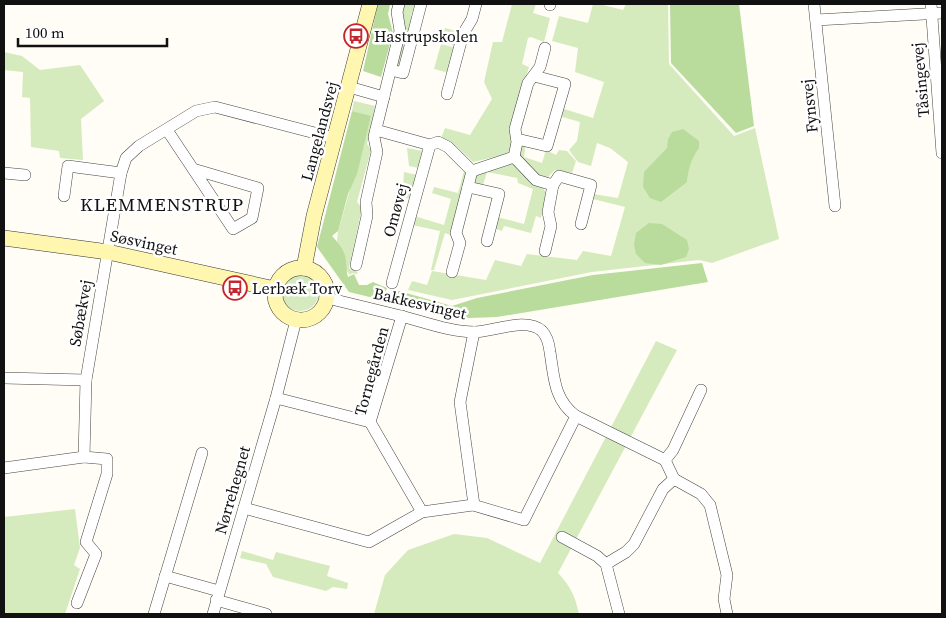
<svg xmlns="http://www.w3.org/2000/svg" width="946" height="618" font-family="'Source Serif 4',serif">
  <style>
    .green { fill: #d5ebbd }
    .forest { fill: #b9dc9c }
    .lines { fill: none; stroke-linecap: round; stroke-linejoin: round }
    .street-casing { stroke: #444; stroke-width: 12 }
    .secondary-casing { stroke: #333; stroke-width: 16 }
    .street { stroke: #fff; stroke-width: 11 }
    .secondary { stroke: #fff6b0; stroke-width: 15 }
    .labels { text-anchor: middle; stroke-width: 5; stroke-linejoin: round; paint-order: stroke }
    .poi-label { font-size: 16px; fill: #111; stroke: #fff; text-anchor: start }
    .street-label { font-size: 16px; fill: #111; stroke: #fff }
    .quarter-label { font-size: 19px; letter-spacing: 1px; fill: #111; stroke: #fff }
  </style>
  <rect width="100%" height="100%" fill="#fffdf5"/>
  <g class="green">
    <polygon points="404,4 415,4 411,16 413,19 401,66 397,65 401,14"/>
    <polygon points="512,4 536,4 533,13 550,18 544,42 531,37 528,38 522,64 529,67 509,130 512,142 508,154 473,162 453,143 441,138 445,128 470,135 492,99 484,82 493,42 502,42"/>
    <polygon points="593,4 599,4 623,10 626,4 668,4 669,64 734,136 755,128 779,239 712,263 699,260 592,272 452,300 408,290 412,281 427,285 432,271 486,280 495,260 521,266 527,254 577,260 583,251 611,256 625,207 593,199 593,194 618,198 628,162 610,148 597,143 591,166 578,162 569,150 577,141 580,122 559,116 561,108 593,118 604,82 575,72 578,48 552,41 559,16 588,23"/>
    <polygon points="445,28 460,32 455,46 446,43 447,39 443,37"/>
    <polygon points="441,44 456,48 449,73 434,69"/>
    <polygon points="4,52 22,56 40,70 80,65 104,101 81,119 83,160 60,158 59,151 31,147 30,98 22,97 23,72 4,70"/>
    <polygon points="354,101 375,106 367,144 371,150 357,202 362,208 349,268 358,272 357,274 352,273 350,275 346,270 346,259 337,241 338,231 371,117 352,111"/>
    <polygon points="526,143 524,157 542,163 546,150 556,155 559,150 567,151 576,161 572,173 555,170 547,178 535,175 518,156 522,145"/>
    <polygon points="407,148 423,151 419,168 409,166"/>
    <polygon points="511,163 541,185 547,194 541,218 536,216 531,233 504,226 502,231 496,229 497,217 524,224 533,189 518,183 517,178 487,172 482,188 471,185 475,173"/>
    <polygon points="464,171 466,173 453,229 453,236 445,233 434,270 431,270 440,231 412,225 414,216 444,225 451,199 432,193 434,187 458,193"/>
    <polygon points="404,172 417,175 411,199 406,198 407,187 403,186"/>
    <circle cx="300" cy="292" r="19"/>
    <path d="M656,341L677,350L558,573C571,587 575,596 579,614H374L385,575L408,550L454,534L487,538L540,563Z"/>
    <polygon points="75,509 80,548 74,565 80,569 65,614 4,614 4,517"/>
    <polygon points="242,551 273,560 276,552 330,566 327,576 348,583 347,589 333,587 326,591 273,577 266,564 240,558"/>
  </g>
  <g class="forest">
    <polygon points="378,4 390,4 388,14 393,33 381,77 363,71"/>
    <polygon points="670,4 739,4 754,126 736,133 671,63"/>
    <path d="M352,111L371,116L357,174L348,194L338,231L332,236C338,242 346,252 346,261C347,267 346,271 348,277L354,274L359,285H367L373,282L387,288L382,300L349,292L317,247Z"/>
    <path d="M683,129L699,141V148C691,159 688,169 687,182L661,202L650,198L643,187L644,172L667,148L668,139L672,132Z"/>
    <polygon points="649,223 662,224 687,240 689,249 686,257 661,265 645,263 636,254 634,245 636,233"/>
    <polygon points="702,263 708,282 497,317 470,318 452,317 389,302 392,289 452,306 477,298 593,275"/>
  </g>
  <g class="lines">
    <g class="street-casing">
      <g id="street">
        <polyline points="814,4 835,206"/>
        <polyline points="931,4 942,153"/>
        <polyline points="550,5 550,4"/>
        <polyline points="816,20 942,13"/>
        <polyline points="391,70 403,73 421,4"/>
        <polyline points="349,87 384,97"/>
        <polyline points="447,94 463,34 472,19 476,4"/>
        <polyline points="167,130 233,229 252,218 258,188 193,169"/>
        <polyline points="376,130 430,145 438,142 448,147 472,171 514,157 536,180 553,185 559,176 591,185 581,224"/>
        <polyline points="517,139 547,146 565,84 534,76"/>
        <polyline points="514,157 517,142 515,129 528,83 540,67 545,48"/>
        <polyline points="4,173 25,175"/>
        <polyline points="468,187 499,194 487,241"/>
        <polyline points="64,196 68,166 121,173"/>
        <polyline points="545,251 551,226 548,212 553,185"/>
        <polyline points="356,265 367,216 366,202 377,152 374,137 400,31 397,12 399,4"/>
        <polyline points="452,272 460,243 456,233 472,171"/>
        <polyline points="392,283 430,145"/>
        <path d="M327,298C351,304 376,310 401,316C425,322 450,332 475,332C494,331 527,317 542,331C547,336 549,344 550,352C554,377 554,400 576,416L665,460L674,479L701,494L710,505L727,575L724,599L727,614"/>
        <polyline points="402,316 370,422 422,512"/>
        <polyline points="4,378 86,380"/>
        <polyline points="276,398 370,422"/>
        <polyline points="665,460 673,450 701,390"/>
        <polyline points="4,468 84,457"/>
        <polyline points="474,505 460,402 474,332"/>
        <polyline points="244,508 369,542 422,512 473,505 524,520 576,416"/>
        <polyline points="562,537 597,556 606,564 619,614"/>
        <polyline points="606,564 626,552 634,544 663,489 674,479"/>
        <polyline points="165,576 219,591"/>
        <polyline points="216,600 266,614"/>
        <polyline points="77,603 96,554 86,542 107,474 107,459 84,457 86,380 121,173 126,158 139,146 196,111 215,107 334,138"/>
        <polyline points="154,614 202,453"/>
        <polyline points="213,614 276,398 296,320"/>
      </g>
    </g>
    <g class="secondary-casing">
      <g id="secondary">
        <polyline points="4,238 108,252 275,289"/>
        <circle cx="301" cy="294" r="26"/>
        <polyline points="304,268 314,216 370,4"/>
      </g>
    </g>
    <use href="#street" class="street"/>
    <use href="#secondary" class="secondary"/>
  </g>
  <defs>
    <g id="bus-ring" transform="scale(1.25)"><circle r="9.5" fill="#fff" stroke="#c4262e" stroke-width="1.5"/><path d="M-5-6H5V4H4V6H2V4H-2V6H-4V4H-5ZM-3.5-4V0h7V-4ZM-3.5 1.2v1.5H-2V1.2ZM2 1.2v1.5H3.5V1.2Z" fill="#c4262e"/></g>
  </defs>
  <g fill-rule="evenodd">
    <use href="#bus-ring" x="356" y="36"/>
    <use href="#bus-ring" x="235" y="288"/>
  </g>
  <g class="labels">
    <g class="poi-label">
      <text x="374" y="42">Hastrupskolen</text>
      <text x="252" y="294">Lerbæk Torv</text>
    </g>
    <g class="street-label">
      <text transform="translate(920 80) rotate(-95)" y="6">Tåsingevej</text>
      <text transform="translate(809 106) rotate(-96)" y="6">Fynsvej</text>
      <text transform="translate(319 131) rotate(-75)" y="6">Langelandsvej</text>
      <text transform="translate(395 210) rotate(-75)" y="6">Omøvej</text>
      <text transform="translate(144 242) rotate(12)" y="6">Søsvinget</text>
      <text transform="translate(420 303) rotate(13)" y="6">Bakkesvinget</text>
      <text transform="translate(80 313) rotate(-80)" y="6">Søbækvej</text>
      <text transform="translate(371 371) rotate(-75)" y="6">Tornegården</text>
      <text transform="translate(232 490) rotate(-74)" y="6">Nørrehegnet</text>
    </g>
    <g class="quarter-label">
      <text x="162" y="211">KLEMMENSTRUP</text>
    </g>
  </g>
  <rect width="946" height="618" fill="none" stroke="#111111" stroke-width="10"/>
  <path d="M18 38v8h149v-8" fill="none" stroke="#111111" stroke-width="2.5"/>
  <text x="25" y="38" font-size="15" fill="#111111" stroke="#ffffff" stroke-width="4" paint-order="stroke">100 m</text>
</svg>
